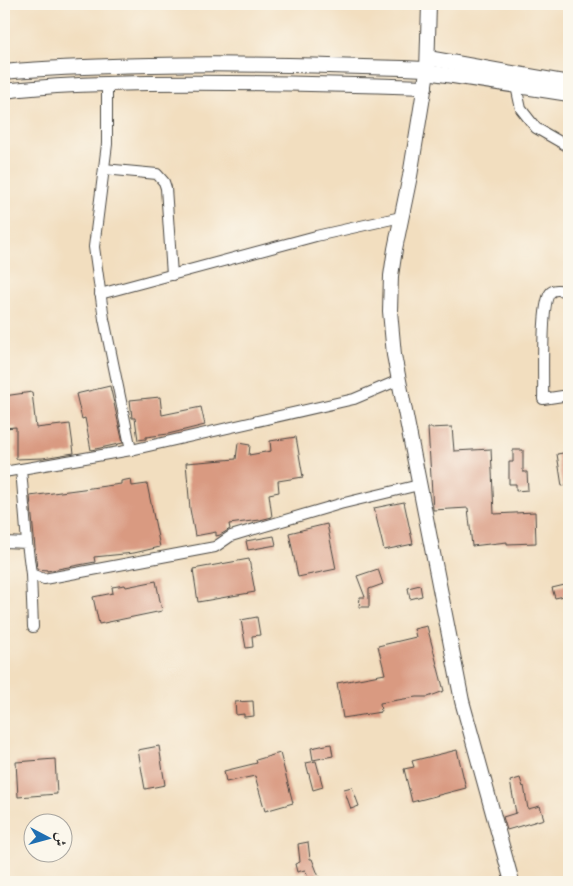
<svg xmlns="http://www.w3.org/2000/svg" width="573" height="886" font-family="'Old Standard TT',Amiri,serif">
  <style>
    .building { fill: #d99a81 }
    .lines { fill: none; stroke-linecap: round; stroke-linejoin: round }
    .street-casing { stroke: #494641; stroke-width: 12 }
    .secondary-casing { stroke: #494641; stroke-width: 16 }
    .street { stroke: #fff; stroke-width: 10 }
    .secondary { stroke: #fff; stroke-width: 14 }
  </style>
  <rect width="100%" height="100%" fill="#fbf7ec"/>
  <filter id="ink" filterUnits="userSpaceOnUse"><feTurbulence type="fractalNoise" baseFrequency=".02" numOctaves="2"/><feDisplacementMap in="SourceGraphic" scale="10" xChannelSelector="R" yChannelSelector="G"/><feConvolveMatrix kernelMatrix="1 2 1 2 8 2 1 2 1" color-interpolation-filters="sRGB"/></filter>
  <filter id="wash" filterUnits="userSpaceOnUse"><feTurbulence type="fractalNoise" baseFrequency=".0096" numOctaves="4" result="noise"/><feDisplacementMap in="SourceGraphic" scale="20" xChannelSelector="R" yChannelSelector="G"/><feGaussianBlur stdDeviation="1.12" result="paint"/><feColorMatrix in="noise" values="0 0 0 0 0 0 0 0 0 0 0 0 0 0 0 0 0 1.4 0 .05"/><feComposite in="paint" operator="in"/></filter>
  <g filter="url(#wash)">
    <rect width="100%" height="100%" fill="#f2debf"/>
    <g id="blocks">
      <g class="building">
        <polygon points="110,386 123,443 91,450 85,418 82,419 76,394"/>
        <polygon points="32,392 36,428 70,424 74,453 43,458 16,459 16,427 4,428 4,396"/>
        <polygon points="160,397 162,415 201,407 205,425 168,434 146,437 146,439 138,440 135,418 132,418 130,400"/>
        <polygon points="452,427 454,451 491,449 494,514 535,512 536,543 507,544 507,542 472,546 468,508 433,510 428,428"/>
        <polygon points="296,437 303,477 278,481 279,492 269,494 272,517 260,520 229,524 230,529 220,535 216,536 216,532 195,536 190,509 186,463 236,459 238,443 250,445 249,455 271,451 270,441"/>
        <polygon points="513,450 523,450 523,472 527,472 528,490 516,491 516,484 509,484 509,462 513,462"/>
        <polygon points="569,452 569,485 562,486 557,454"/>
        <polygon points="131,479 132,486 147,484 160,547 134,553 94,557 95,562 47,571 47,570 37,569 30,496 121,484 121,481"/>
        <polygon points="404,502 413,544 384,550 374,508"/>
        <polygon points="327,524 336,569 298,577 289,533"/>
        <polygon points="274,536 276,545 248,550 246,541"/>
        <polygon points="249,559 255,592 198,602 193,569"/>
        <polygon points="378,569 383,584 369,589 369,607 359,607 360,597 365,597 357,576"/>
        <polygon points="156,581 162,611 99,624 93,597 113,593 112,587 125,585 126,587"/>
        <polygon points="569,584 569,595 555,598 552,588"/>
        <polygon points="420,585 422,596 410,599 408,588"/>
        <polygon points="257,617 260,635 252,636 253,647 246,648 241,620"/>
        <polygon points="427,626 444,691 428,697 416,697 380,703 381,712 343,718 337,683 385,674 378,646 416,637 414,629"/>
        <polygon points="253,701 254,716 244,717 244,714 236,715 235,702"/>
        <polygon points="331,744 333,756 313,760 311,748"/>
        <polygon points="159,746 165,785 145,789 138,750"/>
        <polygon points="457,750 466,788 412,802 404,769 414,767 412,761"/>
        <polygon points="280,753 293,803 265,811 255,776 226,782 224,771 257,763 256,760"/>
        <polygon points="55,759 57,794 18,797 16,762"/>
        <polygon points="316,761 323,787 313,790 306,763"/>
        <polygon points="520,778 523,787 524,786 528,809 540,806 544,819 507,830 503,817 516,813 510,781"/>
        <polygon points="352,787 359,806 351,809 344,789"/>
        <polygon points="308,842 310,859 312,859 321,882 310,882 305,870 297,872 295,864 300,862 298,844"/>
      </g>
    </g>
  </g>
  <g filter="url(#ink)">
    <use href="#blocks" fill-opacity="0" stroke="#494641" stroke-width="1"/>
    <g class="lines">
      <g class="street-casing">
        <g id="street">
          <polyline points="516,86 521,109 536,128 569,147"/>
          <polyline points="104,169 157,174 164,182 166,188 172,275"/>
          <path d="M569,292C563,291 556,288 551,292C540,301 544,382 543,399L569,395"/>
          <polyline points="100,294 316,236 401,217"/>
          <polyline points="131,450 354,399 399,380"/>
          <polyline points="21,469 27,543"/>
          <polyline points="4,472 131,450 104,319 94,247 107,144 107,84"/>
          <polyline points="4,542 27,543 31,574 44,579 215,547 231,536 241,533 340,504 419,485"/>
          <polyline points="31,574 33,627"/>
        </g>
      </g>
      <g class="secondary-casing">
        <g id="secondary">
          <polyline points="429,4 427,72 410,176 395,249 391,276 390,311 394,355 462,701 512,882"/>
          <polyline points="428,58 569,83"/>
          <path d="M4,72C53,67 103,66 152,65C244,63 335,66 427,69"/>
          <polyline points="427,72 569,94"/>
          <path d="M4,91C52,85 100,84 148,83C240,82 332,84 425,87"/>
        </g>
      </g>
      <use href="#street" class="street"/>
      <use href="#secondary" class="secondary"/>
    </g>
  </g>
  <rect width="573" height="886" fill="none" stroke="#fbf7ec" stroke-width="20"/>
  <g transform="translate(48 838) rotate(96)"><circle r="24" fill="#fbf7ec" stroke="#a8a59f"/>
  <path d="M0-4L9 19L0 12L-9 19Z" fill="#1f6fb2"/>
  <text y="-8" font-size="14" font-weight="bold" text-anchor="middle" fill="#2b2b2b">ش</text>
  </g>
</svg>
